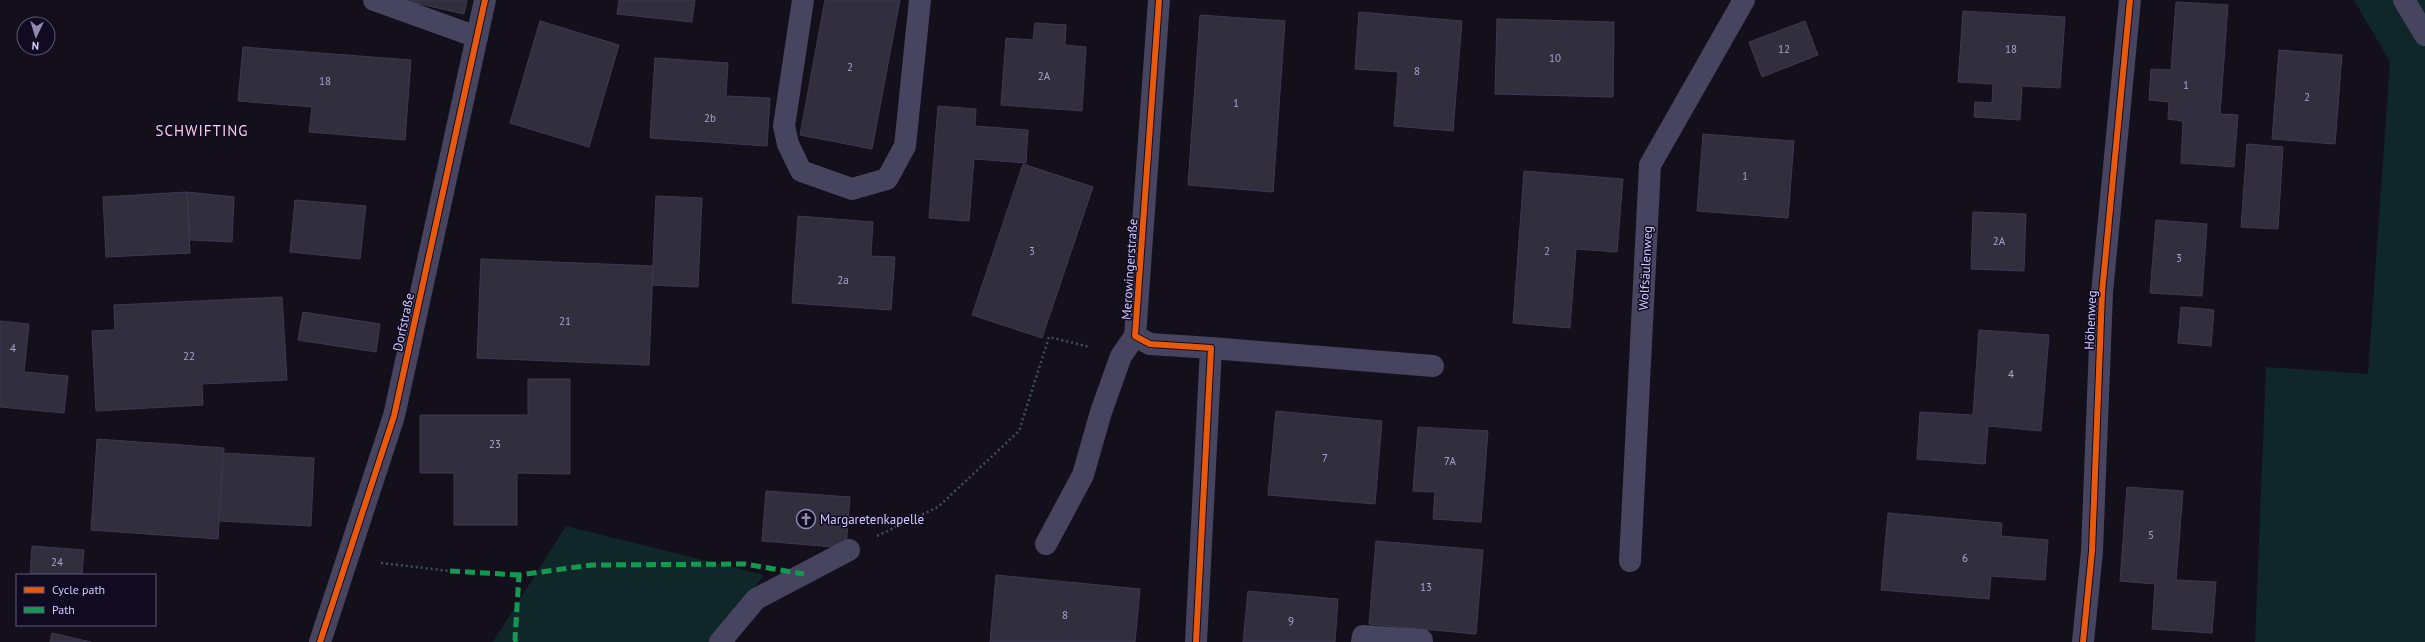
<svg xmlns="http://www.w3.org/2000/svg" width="2425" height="642" font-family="'PT Sans',sans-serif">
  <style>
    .green { fill: #0f2729 }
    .building { fill: #312e3e; stroke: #3e3951 }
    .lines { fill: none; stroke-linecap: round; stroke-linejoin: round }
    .path { stroke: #414e5d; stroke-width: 2.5; stroke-dasharray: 2 3; stroke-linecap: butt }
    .lane { stroke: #46445e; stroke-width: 22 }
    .street { stroke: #46445e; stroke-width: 22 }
    .quiet { stroke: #139951; stroke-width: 5; stroke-dasharray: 10 5; stroke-linecap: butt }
    .cycleway-casing { stroke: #100b21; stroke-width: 8 }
    .cycleway { stroke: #e8590c; stroke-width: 6 }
    .labels { text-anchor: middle; stroke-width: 3; stroke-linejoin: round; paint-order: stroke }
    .number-label { font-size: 11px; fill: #aaa4cf }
    .street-label { font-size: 13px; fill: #d3cbff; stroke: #100b21 }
    .poi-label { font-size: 13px; fill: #d3cbff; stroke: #100b21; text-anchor: start }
    .quarter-label { font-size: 15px; letter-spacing: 1px; fill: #ffcdec; stroke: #100b21 }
  </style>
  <rect width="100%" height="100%" fill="#13101c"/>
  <g class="green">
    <polygon points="2354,0 2425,0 2425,642 2255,642 2266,367 2368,374 2390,62"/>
    <polygon points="566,526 764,575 712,642 493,642"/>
  </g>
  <g class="building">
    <polygon points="402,0 467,0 464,14"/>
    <polygon points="619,0 695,0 692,22 617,14"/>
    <polygon points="825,0 900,0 872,149 800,135"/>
    <polygon points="2176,2 2228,5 2220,114 2238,115 2234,167 2181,163 2183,121 2168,119 2169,102 2149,100 2151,69 2171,70"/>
    <polygon points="1963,11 2065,17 2060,88 2022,86 2020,120 1974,117 1975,102 1992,103 1993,84 1958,82"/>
    <polygon points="1359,12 1462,21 1453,131 1394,126 1398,72 1355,69"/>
    <polygon points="1200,15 1285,21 1273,192 1188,185"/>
    <polygon points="1497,19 1614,22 1613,97 1495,94"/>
    <polygon points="540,21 619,45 589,147 510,123"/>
    <polygon points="1805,21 1818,55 1762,77 1749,42"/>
    <polygon points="1035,23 1066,25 1065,45 1086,47 1082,111 1001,105 1006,38 1033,40"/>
    <polygon points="243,47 411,60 405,140 309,132 312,107 238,101"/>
    <polygon points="2279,50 2342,55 2335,144 2272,139"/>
    <polygon points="655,58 728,63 726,96 770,98 767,146 650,138"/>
    <polygon points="938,106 976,109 975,126 1028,130 1026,163 974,159 969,221 929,218"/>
    <polygon points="1703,134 1794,141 1788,218 1697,211"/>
    <polygon points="2247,144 2283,147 2278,229 2241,227"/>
    <polygon points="1023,164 1093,187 1042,338 972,315"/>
    <polygon points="1524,171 1623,179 1617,252 1576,249 1570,328 1513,323"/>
    <polygon points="187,192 234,197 232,242 190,240"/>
    <polygon points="187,192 190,253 106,257 103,197"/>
    <polygon points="656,196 702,198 698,287 652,285"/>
    <polygon points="295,200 366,206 360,259 290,252"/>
    <polygon points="1973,212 2026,214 2024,271 1971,269"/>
    <polygon points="798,216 873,222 871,256 895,257 891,310 792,303"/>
    <polygon points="2156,220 2207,224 2202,296 2150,293"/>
    <polygon points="481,259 653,266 649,365 477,358"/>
    <polygon points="282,297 287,380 202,384 203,405 96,411 92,331 115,330 114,305"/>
    <polygon points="2181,307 2214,310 2211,346 2178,343"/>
    <polygon points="303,312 380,324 376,352 298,340"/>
    <polygon points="0,321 29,324 24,372 68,376 64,413 0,407"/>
    <polygon points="1979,330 2049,335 2041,431 1988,426 1985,464 1917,459 1920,412 1973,415"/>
    <polygon points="528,379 570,379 570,474 517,473 517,525 454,525 454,473 420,473 420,415 528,415"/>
    <polygon points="1276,411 1382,421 1375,504 1268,495"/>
    <polygon points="1418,427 1488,431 1481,522 1433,519 1435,492 1413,491"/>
    <polygon points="97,439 224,448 218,539 91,530"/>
    <polygon points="223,453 314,458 311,526 219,521"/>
    <polygon points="2127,487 2183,491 2176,580 2216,582 2212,633 2152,629 2155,584 2120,581"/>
    <polygon points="766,491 850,497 846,548 762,541"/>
    <polygon points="1888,513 2002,523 2001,536 2048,540 2045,580 1991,576 1989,599 1881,590"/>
    <polygon points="1376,541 1483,550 1476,634 1369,624"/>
    <polygon points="32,546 84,550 82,575 30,575"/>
    <polygon points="996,575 1140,589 1135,642 990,642"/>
    <polygon points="1248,591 1338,599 1335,642 1243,642"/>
    <polygon points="52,633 91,642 50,642"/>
  </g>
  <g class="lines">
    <g class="path">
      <polyline points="877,536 938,507 1019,431 1049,337 1090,347"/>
      <polyline points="381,563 450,571"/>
    </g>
    <g class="lane">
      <polyline points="374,0 477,37"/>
      <polyline points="803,0 784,126 788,144 801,171 852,189 887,179 905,146 920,0"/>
      <polyline points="1211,348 1433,366"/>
      <polyline points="1046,544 1083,475 1101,412 1121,356 1135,336"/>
      <polyline points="720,642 756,599 849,550"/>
      <polyline points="1362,642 1363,636 1422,640"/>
    </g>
    <g class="street">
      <polyline points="1159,0 1135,336 1150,344 1211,348 1196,642"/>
      <polyline points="2404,0 2425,35"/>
      <polyline points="1630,561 1650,165 1744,0"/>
      <polyline points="320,642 394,416 485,0"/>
      <polyline points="2083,642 2092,551 2102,293 2130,0"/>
    </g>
    <g class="quiet">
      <polyline points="450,571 519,575"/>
      <polyline points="516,642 515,639 519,575 592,565 745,564 804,574"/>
    </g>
    <g class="cycleway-casing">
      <g id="cycleway">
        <polyline points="1159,0 1135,336 1150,344 1211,348 1196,642"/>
        <polyline points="320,642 394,416 485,0"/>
        <polyline points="2083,642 2092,551 2102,293 2130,0"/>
      </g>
    </g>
    <use href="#cycleway" class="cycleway"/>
  </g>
  <defs>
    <g id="church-ring" transform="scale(1)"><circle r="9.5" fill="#100b21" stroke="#908ab0" stroke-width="1.5"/><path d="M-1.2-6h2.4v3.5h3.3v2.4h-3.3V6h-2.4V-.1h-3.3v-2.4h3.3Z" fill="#908ab0"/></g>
  </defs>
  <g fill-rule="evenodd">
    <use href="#church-ring" x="806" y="519"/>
  </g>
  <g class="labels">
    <g class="number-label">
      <text x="1784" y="53">12</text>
      <text x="2011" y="53">18</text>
      <text x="1555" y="62">10</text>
      <text x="850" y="71">2</text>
      <text x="1417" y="75">8</text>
      <text x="1044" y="80">2A</text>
      <text x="325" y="85">18</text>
      <text x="2186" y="89">1</text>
      <text x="2307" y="101">2</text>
      <text x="1236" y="107">1</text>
      <text x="710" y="122">2b</text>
      <text x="1745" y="180">1</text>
      <text x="1999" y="245">2A</text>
      <text x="1032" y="255">3</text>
      <text x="1547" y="255">2</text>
      <text x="2179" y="262">3</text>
      <text x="843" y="284">2a</text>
      <text x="565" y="325">21</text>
      <text x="13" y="352">4</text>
      <text x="189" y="360">22</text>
      <text x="2011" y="378">4</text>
      <text x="495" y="448">23</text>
      <text x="1325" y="462">7</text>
      <text x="1450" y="465">7A</text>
      <text x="2151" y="539">5</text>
      <text x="1965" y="562">6</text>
      <text x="57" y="566">24</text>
      <text x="1426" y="591">13</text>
      <text x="1065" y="619">8</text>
      <text x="1291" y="625">9</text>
    </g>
    <g class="street-label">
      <text transform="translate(1645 268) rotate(-87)" y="5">Wolfsäulenweg</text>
      <text transform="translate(1129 269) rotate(-86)" y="5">Merowingerstraße</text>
      <text transform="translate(2090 320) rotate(-87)" y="5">Höhenweg</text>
      <text transform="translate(403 322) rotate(-78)" y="5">Dorfstraße</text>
    </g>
    <g class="poi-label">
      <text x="820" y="524">Margaretenkapelle</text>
    </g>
    <g class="quarter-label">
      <text x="202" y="136">SCHWIFTING</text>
    </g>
  </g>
  <rect x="16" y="574" width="140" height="52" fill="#100b21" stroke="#5e587a"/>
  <rect x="24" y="587" width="20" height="6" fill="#e8590c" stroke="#5e587a"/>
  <text x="52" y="594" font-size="12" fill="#d3cbff">Cycle path</text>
  <rect x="24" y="607" width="20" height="6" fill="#139951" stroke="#5e587a"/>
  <text x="52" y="614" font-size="12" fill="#d3cbff">Path</text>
  <g transform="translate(36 36) rotate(184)"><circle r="19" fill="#100b21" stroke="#5e587a"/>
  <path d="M0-3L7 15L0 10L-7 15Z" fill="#908ab0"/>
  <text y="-6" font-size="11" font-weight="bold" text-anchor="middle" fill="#d3cbff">N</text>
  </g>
</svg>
